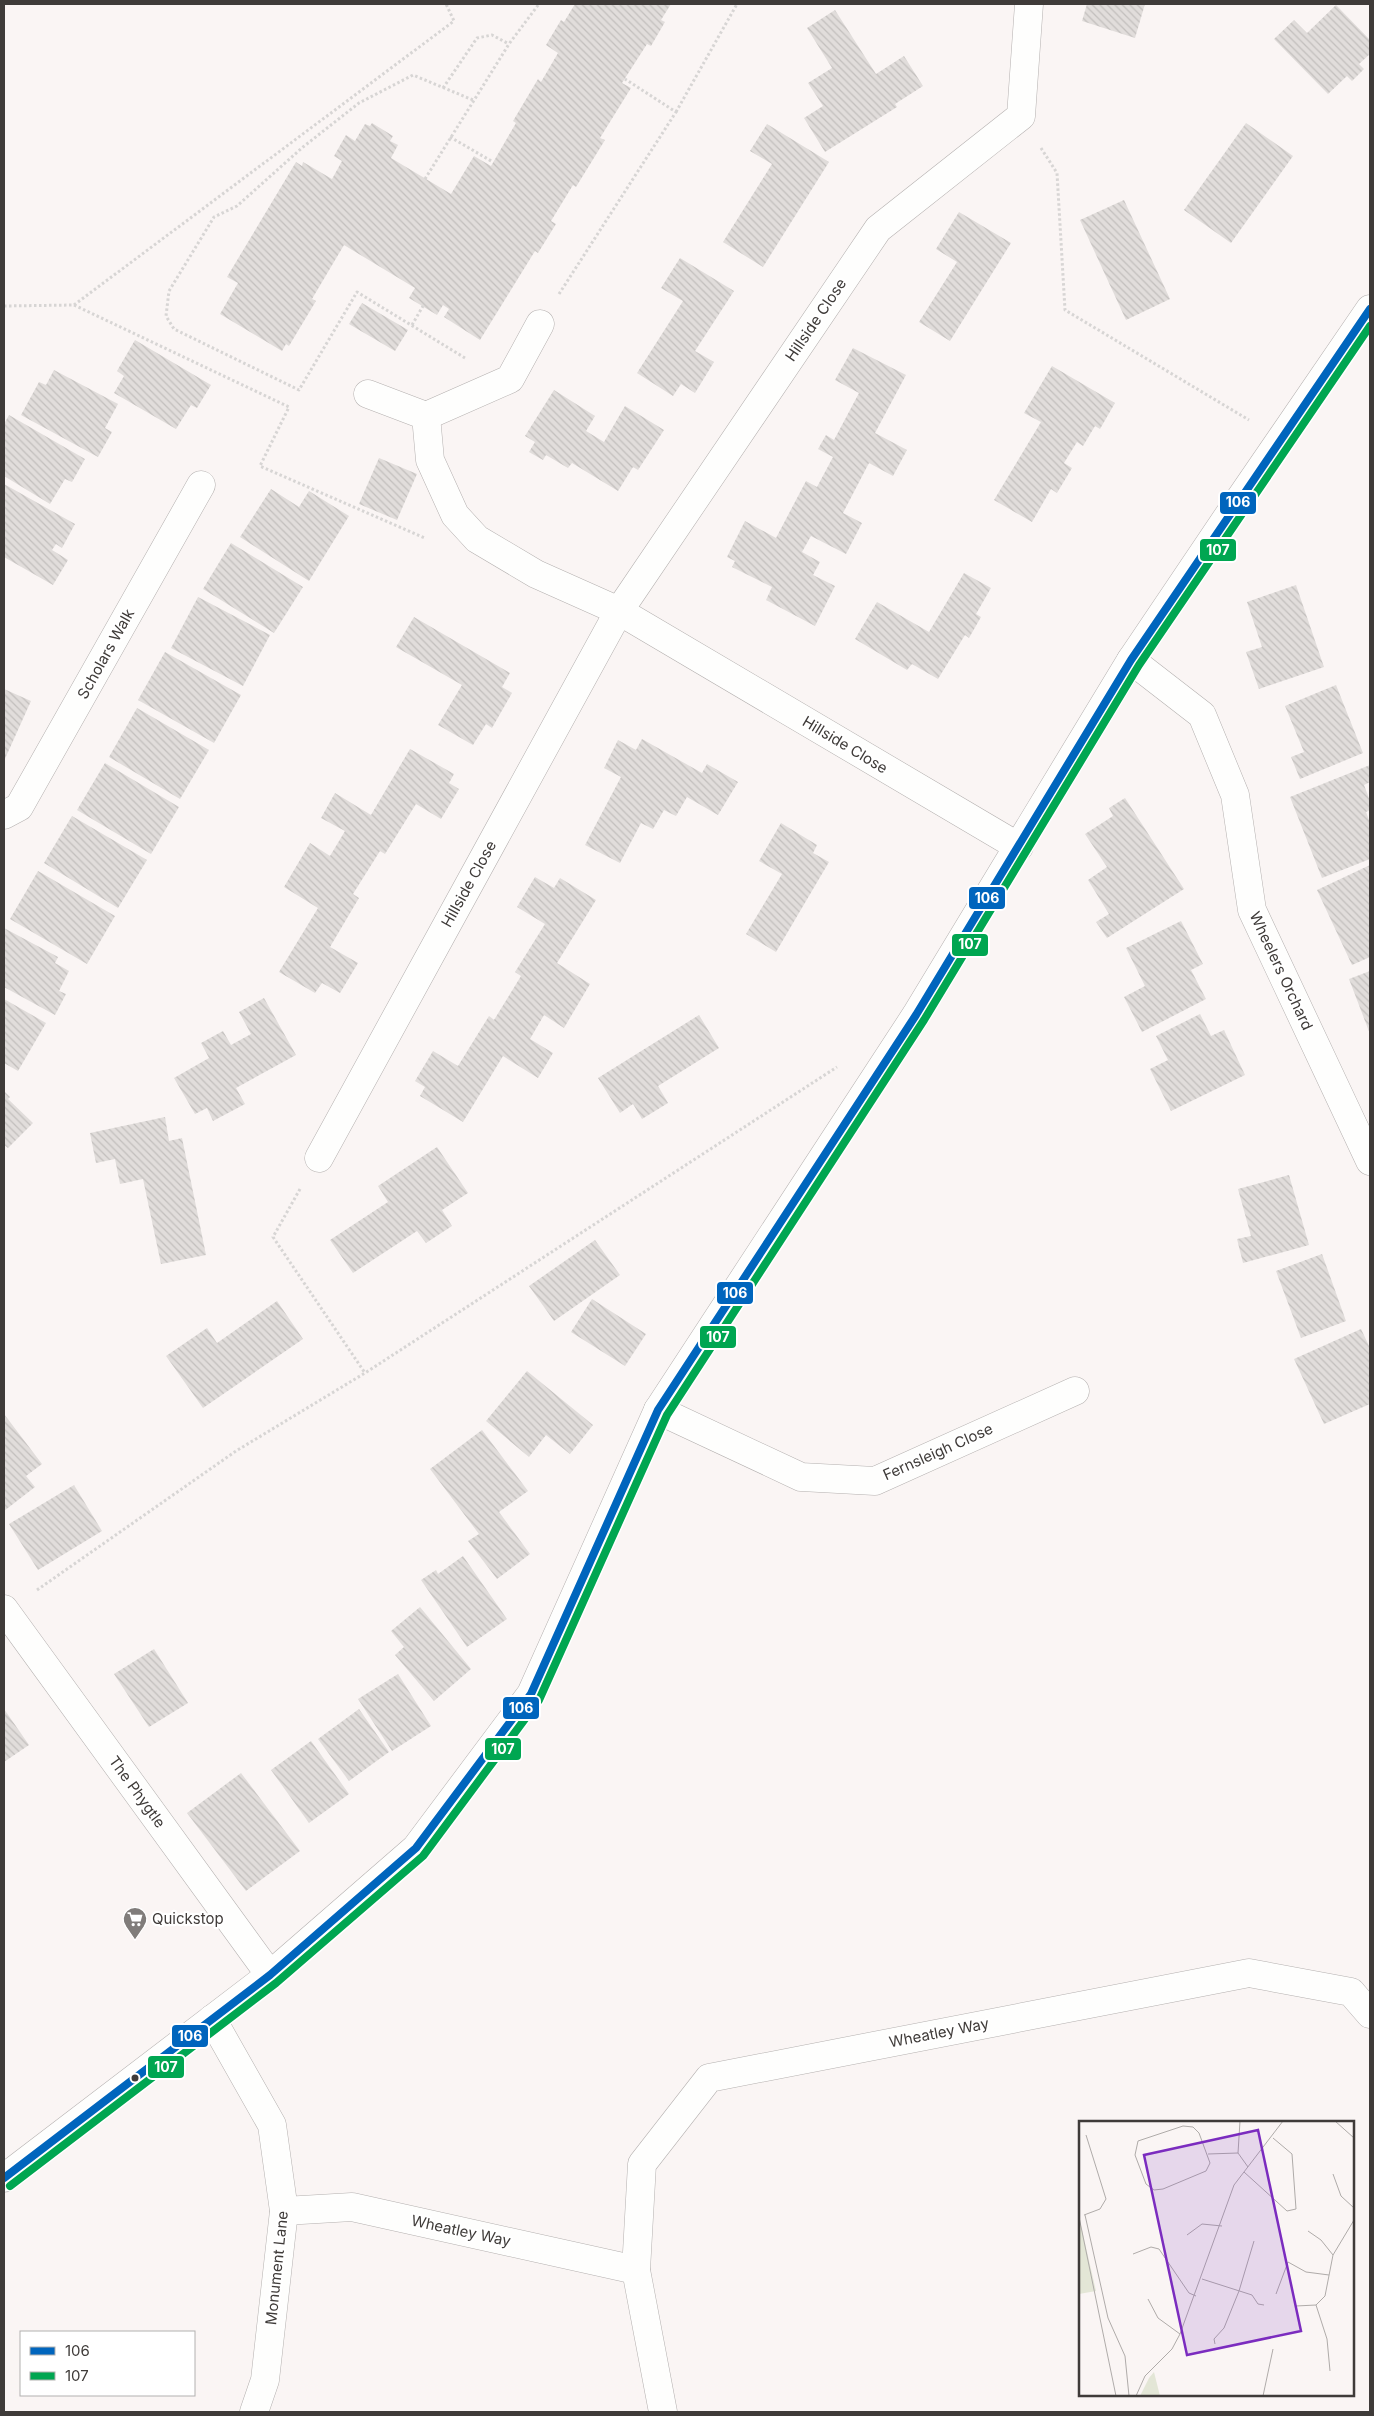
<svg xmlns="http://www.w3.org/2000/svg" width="1374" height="2416" font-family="Inter,sans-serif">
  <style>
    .building { fill: url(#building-back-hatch) }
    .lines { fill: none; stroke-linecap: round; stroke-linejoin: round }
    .minor-casing { stroke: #b4b0af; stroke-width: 29 }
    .path { stroke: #d7d5d4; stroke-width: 3; stroke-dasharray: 2.5 2.5; stroke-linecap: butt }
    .minor { stroke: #fefefd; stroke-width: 28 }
    .bus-1-casing { stroke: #fff; stroke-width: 11 }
    .bus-2-casing { stroke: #fff; stroke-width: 11 }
    .bus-1 { stroke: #0065bd; stroke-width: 8 }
    .bus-2 { stroke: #00a651; stroke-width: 8 }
    .bus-dot { fill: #3f3b39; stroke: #fff; stroke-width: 2 }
    .labels { text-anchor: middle; stroke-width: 4.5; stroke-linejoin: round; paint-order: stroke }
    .street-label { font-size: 15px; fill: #3f3b39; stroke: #fff }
    .poi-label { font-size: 15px; fill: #3f3b39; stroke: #fff; text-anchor: start }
    .inset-road { fill: none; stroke: #afaba9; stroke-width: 1 }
    .view { fill: #7b2cbf; fill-opacity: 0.15; stroke: #7b2cbf; stroke-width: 2.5 }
    .inset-edge { fill: none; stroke: #3f3b39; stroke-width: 2.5 }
    .line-badge { stroke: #fff; stroke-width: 2 }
    .badge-label { font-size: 14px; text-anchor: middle; font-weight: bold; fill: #fff }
  </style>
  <defs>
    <pattern id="building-back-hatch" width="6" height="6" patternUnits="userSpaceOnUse" patternTransform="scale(1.25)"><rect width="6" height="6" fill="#e1dddb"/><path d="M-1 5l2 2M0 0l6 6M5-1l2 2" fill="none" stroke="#c2bfbd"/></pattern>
  </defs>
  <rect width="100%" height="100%" fill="#faf5f4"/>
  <g class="building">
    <polygon points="575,4 671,4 661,20 665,22 651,46 647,44 622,83 631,88 600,138 605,140 576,187 573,185 551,221 556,224 538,253 535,251 480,340 444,317 449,309 443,305 437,315 409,298 415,288 344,245 312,299 316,301 289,346 286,344 282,351 220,314 238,283 227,277 296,162 302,166 303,162 332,179 342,161 334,156 346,135 355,141 365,124 370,126 372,123 393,136 390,141 398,145 391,158 451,194 474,156 491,166 516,123 513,121 538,79 541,82 558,53 546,45 561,20 564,22"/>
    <polygon points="1087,4 1145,4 1135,38 1082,21"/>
    <polygon points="1336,5 1370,40 1370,54 1359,64 1364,69 1352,81 1347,76 1328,94 1274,39 1294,20 1307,33"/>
    <polygon points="835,10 876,74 904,56 923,86 895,104 897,107 825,152 804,118 823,106 808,83 832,68 807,28"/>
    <polygon points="1246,123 1293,156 1231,243 1184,210"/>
    <polygon points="767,124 829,162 763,267 723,242 772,164 750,151"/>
    <polygon points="1124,200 1170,299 1126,320 1080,220"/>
    <polygon points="959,212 1011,243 950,341 919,322 957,262 936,249"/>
    <polygon points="680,258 734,291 695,351 714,362 695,393 681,384 673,396 637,373 683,301 661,288"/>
    <polygon points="362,303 408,330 395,351 349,324"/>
    <polygon points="135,340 211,385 197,408 191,405 176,429 114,393 124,376 117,371"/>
    <polygon points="853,348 906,375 875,433 907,450 893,476 869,463 843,513 862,523 846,554 811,536 802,552 820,562 813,575 835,586 815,626 766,600 772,587 732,567 735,561 727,557 745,521 776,538 806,481 817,487 833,457 818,449 826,435 834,440 859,393 835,380"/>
    <polygon points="1052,366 1115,403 1100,429 1095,426 1083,446 1077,442 1064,463 1072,468 1057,493 1051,489 1032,522 994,500 1041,422 1024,413"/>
    <polygon points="54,370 118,404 105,428 112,432 98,457 21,415 39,382 46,385"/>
    <polygon points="554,390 595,416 586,431 604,442 625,406 664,430 638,470 633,467 618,491 572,463 568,468 546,455 543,460 529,452 535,442 525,436"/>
    <polygon points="9,415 85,459 72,482 65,479 50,504 4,476 4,424"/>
    <polygon points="379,458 417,474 397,520 359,504"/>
    <polygon points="4,484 75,524 62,548 56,544 52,550 68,560 53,585 4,557"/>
    <polygon points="271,489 299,507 309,491 349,516 309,581 240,537"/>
    <polygon points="231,543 303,587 274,633 203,589"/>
    <polygon points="964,573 991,588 976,614 981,617 969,638 965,635 938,679 912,664 907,670 855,639 877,602 929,632"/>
    <polygon points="1296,585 1324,667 1259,689 1246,652 1262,647 1247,602"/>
    <polygon points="198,597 270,635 243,686 171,648"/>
    <polygon points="414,617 510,673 502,687 512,693 492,728 486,724 473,745 438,725 462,685 396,647"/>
    <polygon points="165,652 241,695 214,743 138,700"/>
    <polygon points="1336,685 1363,753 1300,779 1291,757 1304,752 1285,706"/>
    <polygon points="4,689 31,701 4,761"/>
    <polygon points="137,708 209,750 180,799 109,757"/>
    <polygon points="642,739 702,773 707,764 738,782 718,815 687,797 676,816 664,810 653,829 641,823 620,863 585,845 621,777 604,768 618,740 636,750"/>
    <polygon points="410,749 454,774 449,783 459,789 441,819 416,804 385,854 380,851 353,894 359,898 330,947 358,963 340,993 322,983 315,993 279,972 318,908 284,887 310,843 330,856 345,831 321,818 335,793 371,815"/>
    <polygon points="105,763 179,807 151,854 77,810"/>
    <polygon points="1370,765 1370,782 1364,785 1370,801 1370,810 1366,812 1370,823 1370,859 1322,878 1290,797"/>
    <polygon points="1125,798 1184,889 1107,938 1096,922 1109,914 1088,880 1107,867 1085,834 1113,816 1109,808"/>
    <polygon points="72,816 147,860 118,908 44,863"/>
    <polygon points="781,823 817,845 813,853 829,862 776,952 746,934 782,874 759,861"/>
    <polygon points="1370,865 1370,957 1352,965 1317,890"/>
    <polygon points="38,871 115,916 87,964 10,919"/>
    <polygon points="535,877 554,888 560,878 596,900 557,963 590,984 564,1028 544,1015 530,1039 553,1053 538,1078 503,1056 463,1122 420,1096 425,1087 415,1081 433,1051 458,1066 489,1016 494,1020 521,976 515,972 545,924 517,907"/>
    <polygon points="1181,921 1203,964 1191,970 1206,999 1142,1032 1124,997 1145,986 1126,948"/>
    <polygon points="4,928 58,957 55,963 69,971 59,991 66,994 55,1015 4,987"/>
    <polygon points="1370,971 1370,1034 1349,979"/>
    <polygon points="264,998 296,1055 236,1088 245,1104 213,1121 207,1108 195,1114 174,1078 209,1058 201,1043 223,1031 231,1045 251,1034 239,1012"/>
    <polygon points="4,999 46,1023 18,1071 4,1063"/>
    <polygon points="1200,1014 1211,1036 1224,1030 1245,1075 1171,1111 1150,1069 1168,1060 1156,1036"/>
    <polygon points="699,1015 719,1048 658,1086 668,1103 642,1119 633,1104 620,1113 598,1078"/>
    <polygon points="4,1091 10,1097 8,1099 33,1123 8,1148 4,1145"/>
    <polygon points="165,1117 169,1141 182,1138 206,1255 161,1264 143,1179 120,1184 115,1159 96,1163 90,1133"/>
    <polygon points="437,1147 468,1193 442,1210 452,1226 426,1243 417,1231 353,1273 330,1240 388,1202 378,1186"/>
    <polygon points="1289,1175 1309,1245 1243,1263 1237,1239 1251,1236 1238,1189"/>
    <polygon points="595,1240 620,1275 554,1321 529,1286"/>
    <polygon points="1322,1254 1346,1321 1301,1338 1276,1271"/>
    <polygon points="592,1299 646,1334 625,1366 571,1332"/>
    <polygon points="277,1301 303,1339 203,1408 166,1356 207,1328 217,1343"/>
    <polygon points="1361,1329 1370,1348 1370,1404 1324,1424 1294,1359"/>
    <polygon points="527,1371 593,1425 570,1454 546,1435 529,1457 486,1421"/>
    <polygon points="4,1414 42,1464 26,1476 35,1487 4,1511"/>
    <polygon points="482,1430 528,1491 499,1512 530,1554 497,1579 468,1541 479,1534 430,1469"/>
    <polygon points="74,1485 102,1531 38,1570 9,1524"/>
    <polygon points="463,1556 507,1619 467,1647 421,1580 436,1570 438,1574"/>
    <polygon points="420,1607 471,1669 434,1701 395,1655 404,1647 391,1631"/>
    <polygon points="154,1649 188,1703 149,1727 114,1674"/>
    <polygon points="398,1674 431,1726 392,1751 358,1699"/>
    <polygon points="4,1709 29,1745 4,1762"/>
    <polygon points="359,1709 389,1752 349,1781 318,1739"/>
    <polygon points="311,1741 349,1794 309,1823 271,1770"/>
    <polygon points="241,1773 300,1851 246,1891 187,1813"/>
  </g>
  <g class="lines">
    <g class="minor-casing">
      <g id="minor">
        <polyline points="368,394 426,416 430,460 455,515 477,539 536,574 619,611 1019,847"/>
        <polyline points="426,416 510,379 540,324"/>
        <polyline points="1131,660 1202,715 1235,795 1252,910 1370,1161"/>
        <polyline points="4,815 19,807 201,485"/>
        <polyline points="319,1158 619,611 878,229 1021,116 1029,4"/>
        <polyline points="658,1410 801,1477 875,1481 1075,1391"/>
        <polyline points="4,1609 270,1975"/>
        <polyline points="212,2019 272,2125 284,2211 265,2380 254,2412"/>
        <polyline points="4,2178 270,1975 416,1848 531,1694 658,1410 916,1015 1131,660 1224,522 1370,309"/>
        <polyline points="284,2211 352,2207 636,2270"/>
        <polyline points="663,2412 636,2270 642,2164 709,2078 1249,1973 1351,1992 1370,2014"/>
      </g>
    </g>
    <g class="path">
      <polyline points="443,88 477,38 492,35 509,44"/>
      <polyline points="676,112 737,4"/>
      <polyline points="450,137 493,162"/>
      <polyline points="1041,148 1057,173 1065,310 1249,420"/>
      <polyline points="425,179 509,44 539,4"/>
      <polyline points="559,294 676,112 625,79"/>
      <polyline points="74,305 289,407 260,466 425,538"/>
      <polyline points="4,306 74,305 454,21 446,4"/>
      <polyline points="412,325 423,306"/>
      <polyline points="465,358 357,292 299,390 174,329 166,316 169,291 214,217 237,206 303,147 359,103 413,75 473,100"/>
      <polyline points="300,1189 273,1237 365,1373"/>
      <polyline points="37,1590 236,1451 365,1373 837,1067"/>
    </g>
    <use href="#minor" class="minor"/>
    <g class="bus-1-casing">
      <polyline id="bus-1" points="4,2178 270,1975 416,1848 531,1694 658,1410 916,1015 1131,660 1370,309"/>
    </g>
    <g class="bus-2-casing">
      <polyline id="bus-2" points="10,2186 276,1983 423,1856 539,1700 667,1415 924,1020 1139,665 1370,326"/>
    </g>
    <use href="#bus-1" class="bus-1"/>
    <use href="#bus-2" class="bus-2"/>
  </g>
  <defs>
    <g id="supermarket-pin" transform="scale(1.25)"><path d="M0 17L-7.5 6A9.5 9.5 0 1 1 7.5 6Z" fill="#807c7a" stroke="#fff"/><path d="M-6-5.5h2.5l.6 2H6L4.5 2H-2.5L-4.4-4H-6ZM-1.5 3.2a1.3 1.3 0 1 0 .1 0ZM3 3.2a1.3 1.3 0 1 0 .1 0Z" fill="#fff"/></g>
  </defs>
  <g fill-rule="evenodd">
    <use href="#supermarket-pin" x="135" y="1919"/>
  </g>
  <circle class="bus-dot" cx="135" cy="2078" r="4.5"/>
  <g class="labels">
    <g class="street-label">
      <text transform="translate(816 320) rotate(-56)" y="5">Hillside Close</text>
      <text transform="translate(106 654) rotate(-61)" y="5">Scholars Walk</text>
      <text transform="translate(845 745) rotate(31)" y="5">Hillside Close</text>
      <text transform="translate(469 884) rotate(-61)" y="5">Hillside Close</text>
      <text transform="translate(1281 971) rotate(65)" y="5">Wheelers Orchard</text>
      <text transform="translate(938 1452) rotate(-24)" y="5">Fernsleigh Close</text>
      <text transform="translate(137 1792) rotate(54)" y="5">The Phygtle</text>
      <text transform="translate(939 2033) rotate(-11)" y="5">Wheatley Way</text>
      <text transform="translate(461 2231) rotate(12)" y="5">Wheatley Way</text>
      <text transform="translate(277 2268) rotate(-84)" y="5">Monument Lane</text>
    </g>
    <g class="poi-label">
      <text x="152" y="1924">Quickstop</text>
    </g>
  </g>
  <g transform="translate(1079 2121)">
    <rect width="275" height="275" fill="#faf5f4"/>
    <path d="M0,96L17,170L0,173ZM75,251L81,275H61L70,257Z" fill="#e3e6d6"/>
    <path class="inset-road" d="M161,0L159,32L169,46M256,0L275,17M104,5L114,6L120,12L131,42L127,50L84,68L75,69L67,63L56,34L59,20ZM129,33L159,32M165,51L208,90L217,88L213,33L194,17M254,53L262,75L275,87M5,94L21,88L27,78L7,14M6,94L29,197L46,235L50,275M0,96L37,275M229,110L242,119L254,134M108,114L123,103L143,105M54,133L72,126L80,128L110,172L117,175M123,158L173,174L179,183L185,184M197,173L209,141L227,151L250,154M69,178L79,197L101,213M237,184L248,218L251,250M217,185L237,184L246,175L254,134L275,99M136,223L135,218L145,207L160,170L175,120M57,275L66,255L93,228L101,213L155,64L204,0M92,275H112M184,275L194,228"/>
    <path class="view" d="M179,9L222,210L108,234L65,34Z"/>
    <rect width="275" height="275" class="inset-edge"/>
  </g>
  <g class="line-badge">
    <rect x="1219" y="491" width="38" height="24" rx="5" fill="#0065bd"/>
    <rect x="1199" y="538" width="38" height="24" rx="5" fill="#00a651"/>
    <rect x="968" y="886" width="38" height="24" rx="5" fill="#0065bd"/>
    <rect x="951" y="933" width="38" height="24" rx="5" fill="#00a651"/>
    <rect x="716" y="1281" width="38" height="24" rx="5" fill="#0065bd"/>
    <rect x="699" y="1325" width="38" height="24" rx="5" fill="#00a651"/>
    <rect x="502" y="1696" width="38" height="24" rx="5" fill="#0065bd"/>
    <rect x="484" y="1737" width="38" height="24" rx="5" fill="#00a651"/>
    <rect x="171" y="2024" width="38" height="24" rx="5" fill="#0065bd"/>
    <rect x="147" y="2055" width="38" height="24" rx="5" fill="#00a651"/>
  </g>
  <g class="badge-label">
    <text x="1238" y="507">106</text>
    <text x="1218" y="555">107</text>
    <text x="987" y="903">106</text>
    <text x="970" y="949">107</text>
    <text x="735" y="1298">106</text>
    <text x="718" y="1342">107</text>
    <text x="521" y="1713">106</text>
    <text x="503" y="1754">107</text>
    <text x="190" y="2041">106</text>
    <text x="166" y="2072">107</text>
  </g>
  <rect width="1374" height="2416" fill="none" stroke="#3f3b39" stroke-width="10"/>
  <rect x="20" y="2331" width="175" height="65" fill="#ffffff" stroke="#b2b1b0"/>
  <rect x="30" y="2347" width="25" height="8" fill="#0065bd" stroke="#b2b1b0"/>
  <text x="65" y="2356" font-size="15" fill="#3f3b39">106</text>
  <rect x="30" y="2372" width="25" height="8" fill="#00a651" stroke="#b2b1b0"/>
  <text x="65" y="2381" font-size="15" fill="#3f3b39">107</text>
</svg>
